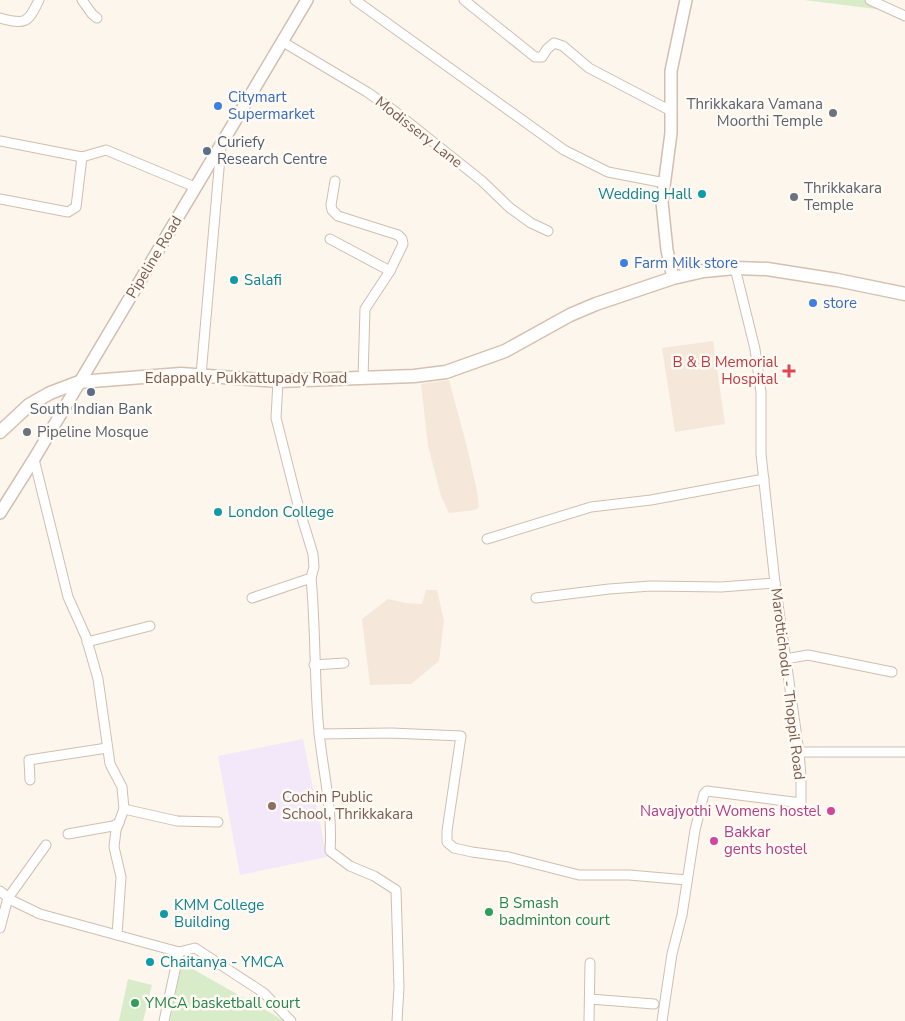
<svg xmlns="http://www.w3.org/2000/svg" width="905" height="1021" font-family="'Nunito Sans',sans-serif">
  <style>
    .residential { fill: #f5e8da }
    .education { fill: #f3e8fa }
    .green { fill: #d8ecc9 }
    .lines { fill: none; stroke-linecap: round; stroke-linejoin: round }
    .minor-casing { stroke: #d1beb0; stroke-width: 11 }
    .tertiary-casing { stroke: #d1beb0; stroke-width: 14 }
    .secondary-casing { stroke: #d6c0b0; stroke-width: 15 }
    .minor { stroke: #fff; stroke-width: 9 }
    .tertiary { stroke: #fff; stroke-width: 11 }
    .secondary { stroke: #fff; stroke-width: 12 }
    .shop-dot { fill: #3f7fe0; stroke: #fffaf3; stroke-width: 2 }
    .worship-dot { fill: #6b7280; stroke: #fffaf3; stroke-width: 2 }
    .service-dot { fill: #5c6f8a; stroke: #fffaf3; stroke-width: 2 }
    .culture-dot { fill: #0f9aa8; stroke: #fffaf3; stroke-width: 2 }
    .health-dot { fill: #e0444e; stroke: #fffaf3; stroke-width: 2 }
    .education-dot { fill: #8d6e63; stroke: #fffaf3; stroke-width: 2 }
    .hotel-dot { fill: #d1479c; stroke: #fffaf3; stroke-width: 2 }
    .leisure-dot { fill: #2e9e5b; stroke: #fffaf3; stroke-width: 2 }
    .labels { text-anchor: middle; stroke-width: 5; stroke-linejoin: round; paint-order: stroke }
    .shop-label { font-size: 15px; fill: #366cbe; stroke: #fffaf3; text-anchor: start }
    .worship-label { font-size: 15px; fill: #5b616d; stroke: #fffaf3; text-anchor: start }
    .street-label { font-size: 15px; fill: #7a5c4d; stroke: #fffaf3 }
    .service-label { font-size: 15px; fill: #4e5e75; stroke: #fffaf3; text-anchor: start }
    .culture-label { font-size: 15px; fill: #0d838f; stroke: #fffaf3; text-anchor: start }
    .health-label { font-size: 15px; fill: #be3a42; stroke: #fffaf3; text-anchor: end }
    .education-label { font-size: 15px; fill: #785e54; stroke: #fffaf3; text-anchor: start }
    .hotel-label { font-size: 15px; fill: #b23c85; stroke: #fffaf3; text-anchor: end }
    .leisure-label { font-size: 15px; fill: #27864d; stroke: #fffaf3; text-anchor: start }
  </style>
  <rect width="100%" height="100%" fill="#fdf6ec"/>
  <g class="residential">
    <polygon points="713,341 725,424 675,432 662,348"/>
    <polygon points="449,380 467,447 477,491 479,507 475,510 449,513 441,496 428,446 421,384"/>
    <polygon points="426,590 437,590 444,621 439,661 411,684 370,685 362,619 388,599 406,603 422,604"/>
  </g>
  <polygon class="education" points="303,739 327,857 240,875 218,756"/>
  <g class="green">
    <polygon points="804,0 884,0 884,10"/>
    <polygon points="182,963 285,1021 170,1021"/>
    <polygon points="128,979 152,985 143,1021 119,1021"/>
  </g>
  <g class="lines">
    <g class="minor-casing">
      <g id="minor">
        <polyline points="82,0 92,14 97,18"/>
        <polyline points="355,0 564,150 608,172 665,183"/>
        <polyline points="464,0 535,57 542,57 547,49 554,43 563,46 589,68 671,111"/>
        <polyline points="870,0 905,16"/>
        <path d="M0,18C26,25 28,23 39,0"/>
        <polyline points="283,42 367,92 393,110 482,181 510,208 531,223 548,231"/>
        <polyline points="0,141 82,157 106,150 195,187"/>
        <polyline points="335,181 331,205 332,210 338,216 398,235 402,239 403,244 390,271"/>
        <polyline points="0,199 68,212 76,207 82,157"/>
        <polyline points="330,239 390,271 365,309 363,378"/>
        <polyline points="201,375 221,146"/>
        <path d="M278,381L276,418L298,505L313,554L314,567L311,578C316,629 314,681 319,732C323,772 333,810 330,851L350,866L374,876L396,890L399,987L397,1021"/>
        <polyline points="34,459 68,597 86,637 98,679 110,764 122,787 124,809 116,830 114,847 121,877 117,935"/>
        <polyline points="487,539 591,507 651,500 764,479"/>
        <polyline points="252,598 311,578"/>
        <polyline points="536,598 609,589 651,586 721,587 775,583"/>
        <polyline points="87,642 150,626"/>
        <polyline points="785,659 808,655 892,672"/>
        <polyline points="314,665 344,663"/>
        <polyline points="319,734 391,733 461,736 447,831 447,842 454,848 472,852 509,857 579,875 629,875 687,880"/>
        <polyline points="799,752 905,752"/>
        <polyline points="30,780 29,760 107,748"/>
        <polyline points="124,809 177,821 218,822"/>
        <polyline points="68,834 113,826 119,823"/>
        <polyline points="0,891 11,900 40,914 179,952 195,948 264,993 291,1021"/>
        <polyline points="0,928 8,898 46,845"/>
        <polyline points="590,999 654,1004"/>
        <polyline points="164,1021 179,952"/>
        <polyline points="589,1021 590,963"/>
        <polyline points="662,1021 672,954 682,915 695,830 704,794 707,791 801,803 801,776 799,752 775,583 761,454 761,392 755,349 735,268"/>
      </g>
    </g>
    <g class="tertiary-casing">
      <g id="tertiary">
        <polyline points="673,278 667,250 662,202 671,133 671,71 686,0"/>
        <polyline points="0,513 34,459 307,0"/>
      </g>
    </g>
    <g class="secondary-casing">
      <polyline id="secondary" points="0,432 29,405 50,393 79,382 181,374 278,381 414,376 446,372 505,351 570,315 596,304 673,278 704,271 735,268 767,269 837,280 905,294"/>
    </g>
    <use href="#minor" class="minor"/>
    <use href="#tertiary" class="tertiary"/>
    <use href="#secondary" class="secondary"/>
  </g>
  <g class="shop-dot">
    <circle cx="218" cy="106" r="5"/>
    <circle cx="624" cy="263" r="5"/>
    <circle cx="813" cy="303" r="5"/>
  </g>
  <g class="worship-dot">
    <circle cx="833" cy="113" r="5"/>
    <circle cx="794" cy="197" r="5"/>
    <circle cx="27" cy="432" r="5"/>
  </g>
  <g class="service-dot">
    <circle cx="207" cy="151" r="5"/>
    <circle cx="91" cy="392" r="5"/>
  </g>
  <g class="culture-dot">
    <circle cx="702" cy="194" r="5"/>
    <circle cx="234" cy="280" r="5"/>
    <circle cx="218" cy="512" r="5"/>
    <circle cx="164" cy="914" r="5"/>
    <circle cx="150" cy="962" r="5"/>
  </g>
  <path class="health-dot" d="M786.5 363.5h5v5h5v5h-5v5h-5v-5h-5v-5h5z"/>
  <circle class="education-dot" cx="272" cy="806" r="5"/>
  <g class="hotel-dot">
    <circle cx="831" cy="811" r="5"/>
    <circle cx="714" cy="841" r="5"/>
  </g>
  <g class="leisure-dot">
    <circle cx="489" cy="912" r="5"/>
    <circle cx="135" cy="1003" r="5"/>
  </g>
  <g class="labels">
    <g class="shop-label">
      <text x="228" y="102">Citymart<tspan x="228" dy="17">Supermarket</tspan></text>
      <text x="634" y="268">Farm Milk store</text>
      <text x="823" y="308">store</text>
    </g>
    <g class="worship-label">
      <text x="823" y="109" text-anchor="end">Thrikkakara Vamana<tspan x="823" dy="17">Moorthi Temple</tspan></text>
      <text x="804" y="193">Thrikkakara<tspan x="804" dy="17">Temple</tspan></text>
      <text x="37" y="437">Pipeline Mosque</text>
    </g>
    <g class="street-label">
      <text transform="translate(419 132) rotate(38)" y="5">Modissery Lane</text>
      <text transform="translate(154 257) rotate(-59)" y="5">Pipeline Road</text>
      <text x="246" y="383">Edappally Pukkattupady Road</text>
      <text transform="translate(788 684) rotate(83)" y="5">Marottichodu - Thoppil Road</text>
    </g>
    <g class="service-label">
      <text x="217" y="147">Curiefy<tspan x="217" dy="17">Research Centre</tspan></text>
      <text x="91" y="414" text-anchor="middle">South Indian Bank</text>
    </g>
    <g class="culture-label">
      <text x="692" y="199" text-anchor="end">Wedding Hall</text>
      <text x="244" y="285">Salafi</text>
      <text x="228" y="517">London College</text>
      <text x="174" y="910">KMM College<tspan x="174" dy="17">Building</tspan></text>
      <text x="160" y="967">Chaitanya - YMCA</text>
    </g>
    <g class="health-label">
      <text x="778" y="367">B &amp; B Memorial<tspan x="778" dy="17">Hospital</tspan></text>
    </g>
    <g class="education-label">
      <text x="282" y="802">Cochin Public<tspan x="282" dy="17">School, Thrikkakara</tspan></text>
    </g>
    <g class="hotel-label">
      <text x="821" y="816">Navajyothi Womens hostel</text>
      <text x="724" y="837" text-anchor="start">Bakkar<tspan x="724" dy="17">gents hostel</tspan></text>
    </g>
    <g class="leisure-label">
      <text x="499" y="908">B Smash<tspan x="499" dy="17">badminton court</tspan></text>
      <text x="145" y="1008">YMCA basketball court</text>
    </g>
  </g>
</svg>
